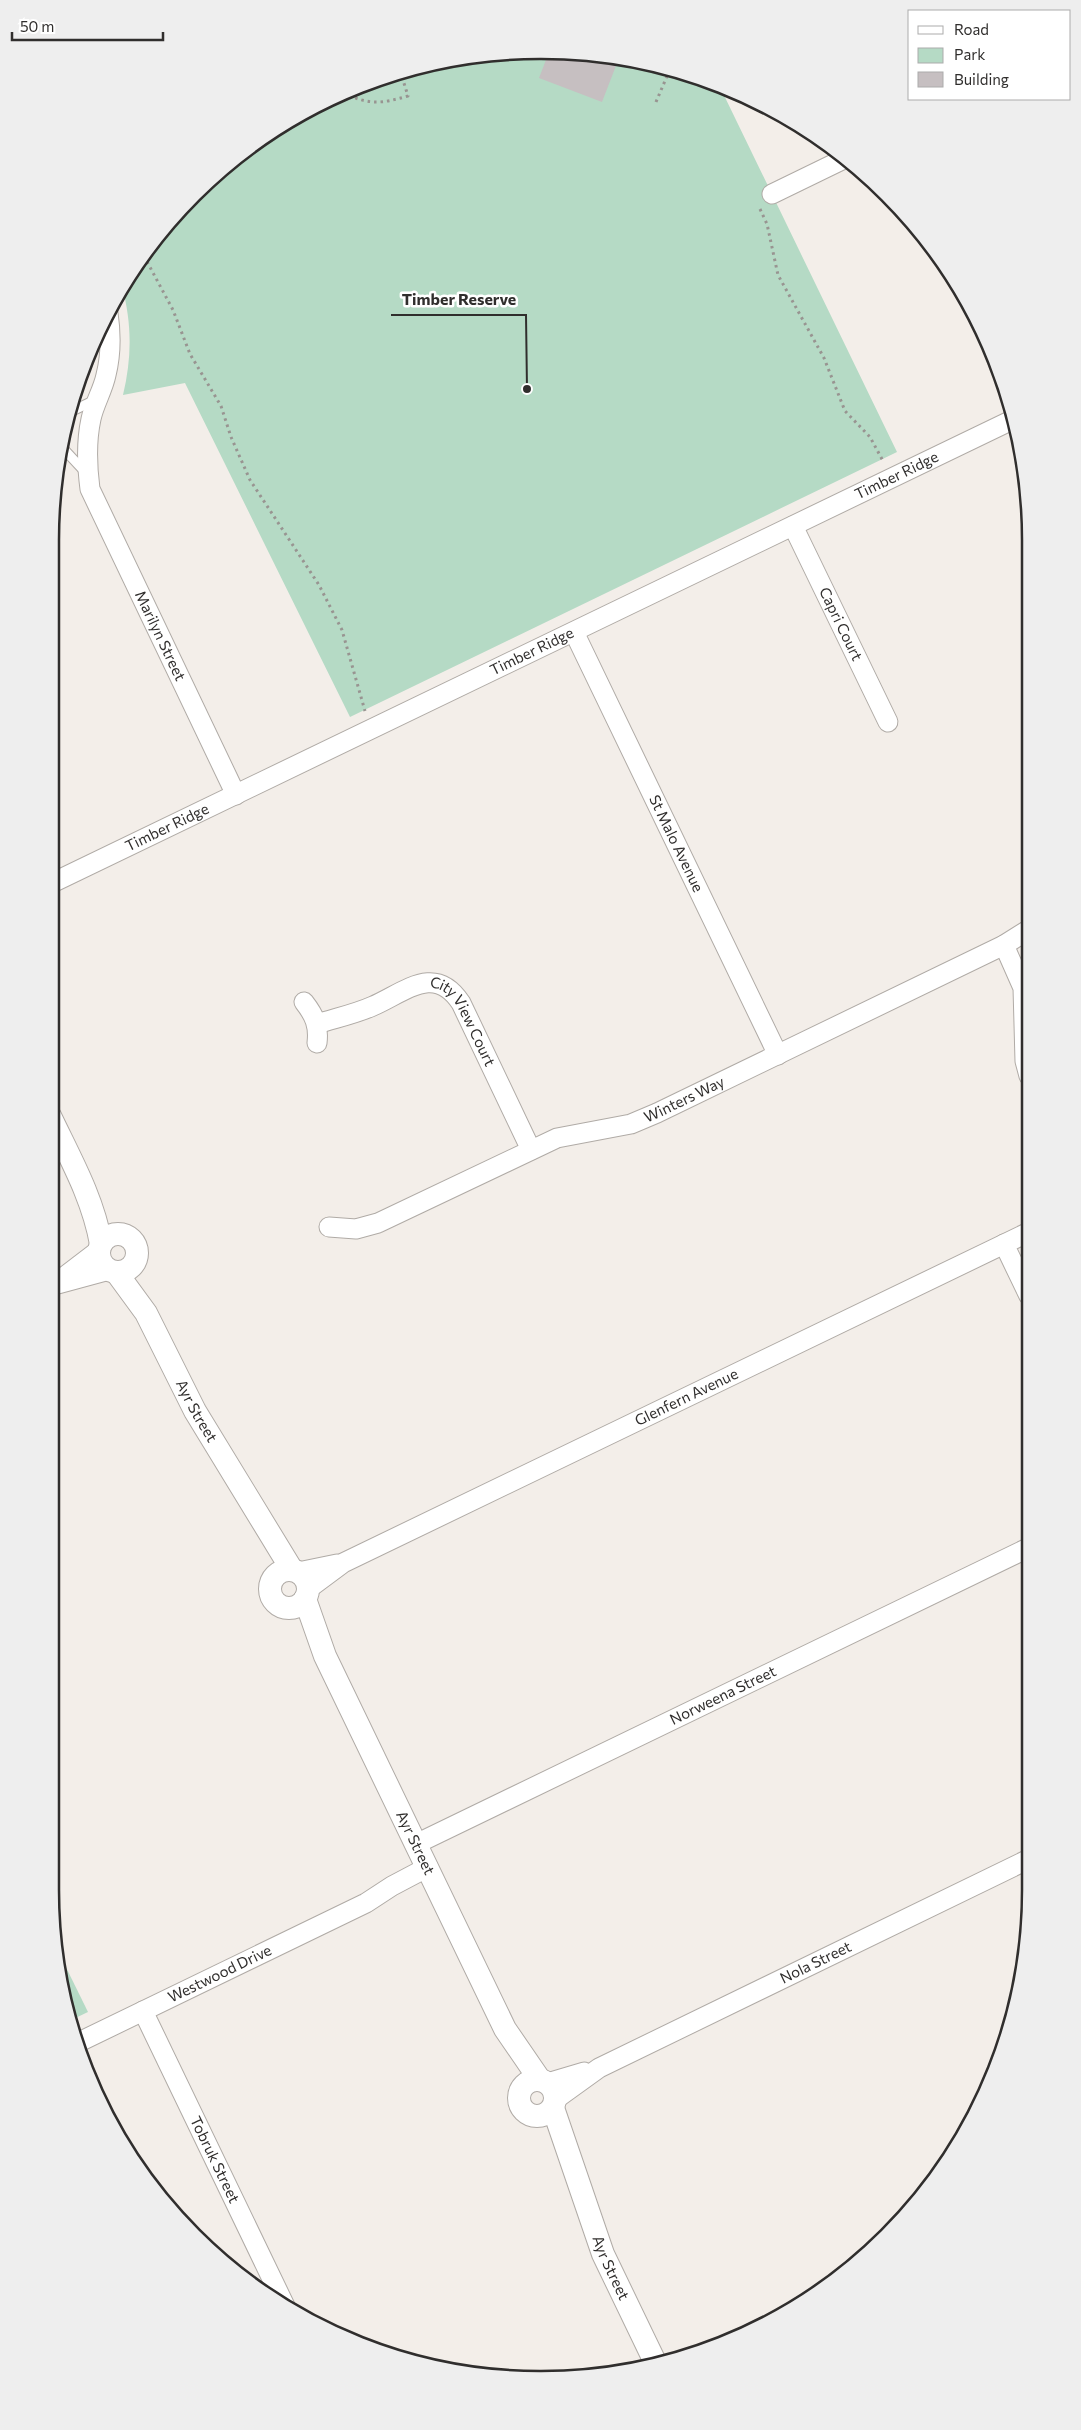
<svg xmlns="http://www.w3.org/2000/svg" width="1081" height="2430" font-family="Commissioner,sans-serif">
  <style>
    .green { fill: #b5dac5 }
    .building { fill: #c6bfc1 }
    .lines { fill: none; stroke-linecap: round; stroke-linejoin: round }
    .service-casing { stroke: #b0aba6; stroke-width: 11 }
    .minor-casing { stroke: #b0aba6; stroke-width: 21 }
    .tertiary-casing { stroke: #b0aba6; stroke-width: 24 }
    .path { stroke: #989491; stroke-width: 3; stroke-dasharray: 2.5 4; stroke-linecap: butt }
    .service { stroke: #fff; stroke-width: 9 }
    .minor { stroke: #fff; stroke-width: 19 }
    .tertiary { stroke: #fff; stroke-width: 22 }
    .labels { text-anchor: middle; stroke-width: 5; stroke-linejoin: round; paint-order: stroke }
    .street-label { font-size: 15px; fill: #302e2d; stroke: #fff }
    .rim { fill: none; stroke: #302e2d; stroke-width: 2.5 }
    .leader { fill: none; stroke: #302e2d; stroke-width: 2 }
    .callout-dot { fill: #302e2d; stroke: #fff; stroke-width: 2 }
    .callout-label { font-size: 16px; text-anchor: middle; font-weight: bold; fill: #302e2d; stroke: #fff; stroke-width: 5; stroke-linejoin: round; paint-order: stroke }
  </style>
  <rect width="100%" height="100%" fill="#f3eee9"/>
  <g class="green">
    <path d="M509,51L605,54L698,76L720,87L897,452L350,717L185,383L123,395C132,357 132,324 122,286L172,217L242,151L324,100L414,67Z"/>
    <polygon points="56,1947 88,2012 69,2021 59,1985"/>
  </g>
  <polygon class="building" points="549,52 605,54 619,58 602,102 539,78"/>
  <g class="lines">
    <g class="service-casing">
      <g id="service">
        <polyline points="68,413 95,400"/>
        <polyline points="60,445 87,474"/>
      </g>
    </g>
    <g class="minor-casing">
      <g id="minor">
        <polyline points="772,194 846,158"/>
        <path id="s1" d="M108,313C111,333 111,355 106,375C103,390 94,404 91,419C86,442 87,466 90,489L236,795"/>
        <path id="s2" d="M793,526L888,722"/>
        <path id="s3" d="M574,632L778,1055"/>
        <path id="s4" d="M50,884L1012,420"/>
        <polyline points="1004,945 1023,988 1025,1061 1029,1076"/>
        <path d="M304,1002C315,1016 319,1026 317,1043"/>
        <path id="s5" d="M317,1024C336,1018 355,1014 373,1006C405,992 435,963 461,1003L531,1150"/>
        <path id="s6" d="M329,1227L356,1229L378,1223L557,1138L631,1124L657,1113L1004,945L1028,930"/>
        <polyline points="1004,1244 1029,1296"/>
        <polyline points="65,1276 99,1250"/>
        <polyline points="50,1286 109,1270"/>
        <polyline points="298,1572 337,1564"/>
        <path id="s7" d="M308,1589L343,1563L1029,1232"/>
        <path id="s8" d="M416,1844L1030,1547"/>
        <path id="s9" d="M143,2011L286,2308"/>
        <path id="s10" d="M75,2044L366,1903L392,1886L428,1867"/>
        <polyline points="547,2083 584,2072"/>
        <path id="s11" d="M556,2099L599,2068L1031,1858"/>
      </g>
    </g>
    <g class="tertiary-casing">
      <g id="tertiary">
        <path d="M50,1116C70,1158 93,1198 101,1244"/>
        <circle cx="118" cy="1253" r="19"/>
        <path id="s12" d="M116,1272L146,1313L195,1411L292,1570"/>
        <circle cx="289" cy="1589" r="19"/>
        <path id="s13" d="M305,1599L325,1656L505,2029L540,2080"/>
        <circle cx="537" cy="2098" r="18"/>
        <path id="s14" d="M553,2108L603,2254L656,2364"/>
      </g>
    </g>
    <g class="path">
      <polyline points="519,51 526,52"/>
      <path d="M343,93C370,105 380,104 408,96L403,80"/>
      <polyline points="656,102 670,69"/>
      <polyline points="760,209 767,224 778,275 824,358 845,411 870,437 883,461"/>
      <polyline points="144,256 173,310 190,354 221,406 231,437 250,480 319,585 342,630 365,711"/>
    </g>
    <use href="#service" class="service"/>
    <use href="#minor" class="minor"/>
    <use href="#tertiary" class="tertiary"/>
  </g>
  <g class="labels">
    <g class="street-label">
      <text dy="5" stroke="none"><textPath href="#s4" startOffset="940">Timber Ridge</textPath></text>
      <text dy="5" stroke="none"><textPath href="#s2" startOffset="109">Capri Court</textPath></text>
      <text dy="5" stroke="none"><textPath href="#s1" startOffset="342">Marilyn Street</textPath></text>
      <text dy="5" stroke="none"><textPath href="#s4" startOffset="535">Timber Ridge</textPath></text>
      <text dy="5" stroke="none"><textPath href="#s4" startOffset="130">Timber Ridge</textPath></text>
      <text dy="5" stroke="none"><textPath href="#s3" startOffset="235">St Malo Avenue</textPath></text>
      <text dy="5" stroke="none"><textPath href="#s5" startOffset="175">City View Court</textPath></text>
      <text dy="5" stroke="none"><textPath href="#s6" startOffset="382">Winters Way</textPath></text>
      <text dy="5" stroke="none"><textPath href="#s7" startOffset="425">Glenfern Avenue</textPath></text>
      <text dy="5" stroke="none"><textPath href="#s12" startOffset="161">Ayr Street</textPath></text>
      <text dy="5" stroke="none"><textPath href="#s8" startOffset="341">Norweena Street</textPath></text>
      <text dy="5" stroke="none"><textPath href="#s13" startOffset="268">Ayr Street</textPath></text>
      <text dy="5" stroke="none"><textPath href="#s11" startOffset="294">Nola Street</textPath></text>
      <text dy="5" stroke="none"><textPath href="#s10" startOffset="161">Westwood Drive</textPath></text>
      <text dy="5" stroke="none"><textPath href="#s9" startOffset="165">Tobruk Street</textPath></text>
      <text dy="5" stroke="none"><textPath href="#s14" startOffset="170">Ayr Street</textPath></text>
    </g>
  </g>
  <path d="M0 0H1081V2430H0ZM540 59H541A481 481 0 0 1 1022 540V1890A481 481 0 0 1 541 2371H540A481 481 0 0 1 59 1890V540A481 481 0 0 1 540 59Z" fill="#eee" fill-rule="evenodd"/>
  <path class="rim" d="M540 59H541A481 481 0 0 1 1022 540V1890A481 481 0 0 1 541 2371H540A481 481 0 0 1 59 1890V540A481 481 0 0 1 540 59Z"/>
  <path class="leader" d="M527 389L526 315H391"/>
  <circle class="callout-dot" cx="527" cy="389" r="5"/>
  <g class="callout-label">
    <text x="459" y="305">Timber Reserve</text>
  </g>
  <rect x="908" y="10" width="162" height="90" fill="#ffffff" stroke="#acabab"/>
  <rect x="918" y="26" width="25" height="8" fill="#ffffff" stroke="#acabab"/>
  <text x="954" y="35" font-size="15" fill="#302e2d">Road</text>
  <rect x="918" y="48" width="25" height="15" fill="#b5dac5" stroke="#acabab"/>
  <text x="954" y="60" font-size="15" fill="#302e2d">Park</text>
  <rect x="918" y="72" width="25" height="15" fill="#c6bfc1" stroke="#acabab"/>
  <text x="954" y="85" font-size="15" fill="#302e2d">Building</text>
  <path d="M12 32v8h151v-8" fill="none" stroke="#302e2d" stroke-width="2.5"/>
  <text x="20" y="32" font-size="15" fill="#302e2d" stroke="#ffffff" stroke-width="4" paint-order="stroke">50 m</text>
</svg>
